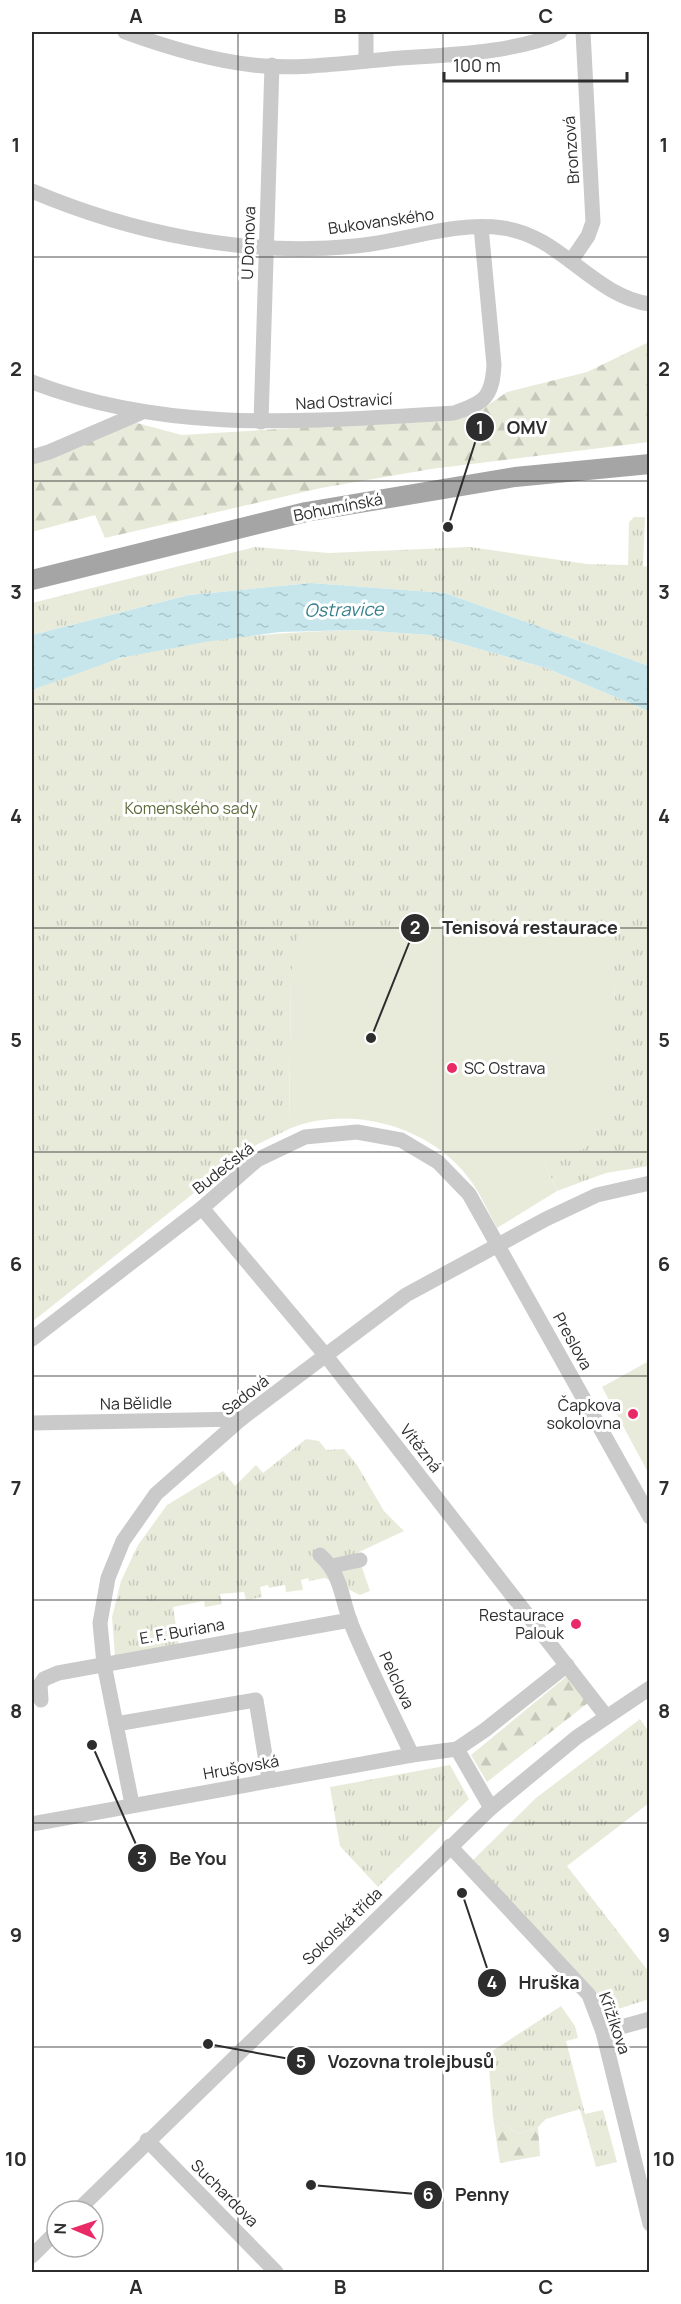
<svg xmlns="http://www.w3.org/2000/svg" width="681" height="2304" font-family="Manrope,sans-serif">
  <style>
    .grass { fill: url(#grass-tufts) }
    .forest { fill: url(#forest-firs) }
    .garden { fill: #e8ebda }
    .water { fill: url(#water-ripples) }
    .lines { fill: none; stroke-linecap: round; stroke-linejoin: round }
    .minor { stroke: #cacaca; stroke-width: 15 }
    .major { stroke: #a5a5a5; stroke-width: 20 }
    .grid { fill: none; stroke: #2d2d2d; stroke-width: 1.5; stroke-opacity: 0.55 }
    .poi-dot { fill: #ea2a67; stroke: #fff; stroke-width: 2 }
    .labels { text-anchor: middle; stroke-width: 6; stroke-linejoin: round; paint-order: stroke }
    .street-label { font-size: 16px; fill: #2d2d2d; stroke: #fff }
    .park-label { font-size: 16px; fill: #5c6a3a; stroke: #fff }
    .poi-label { font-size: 16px; fill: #2d2d2d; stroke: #fff; text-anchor: end }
    .water-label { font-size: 18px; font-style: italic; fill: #377f8b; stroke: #fff }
    .leader { fill: none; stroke: #2d2d2d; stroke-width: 2 }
    .callout-dot { fill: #2d2d2d; stroke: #fff; stroke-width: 2 }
    .mark-label { font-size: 18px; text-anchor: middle; font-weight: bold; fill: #fff }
    .callout-label { font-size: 18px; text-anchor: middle; font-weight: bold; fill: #2d2d2d; stroke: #fff; stroke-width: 6; stroke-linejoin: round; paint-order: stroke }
    .neatline { fill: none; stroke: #2d2d2d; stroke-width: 2 }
    .grid-label { font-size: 20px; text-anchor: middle; font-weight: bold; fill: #2d2d2d }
  </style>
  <defs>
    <pattern id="grass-tufts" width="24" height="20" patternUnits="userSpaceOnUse" patternTransform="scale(1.5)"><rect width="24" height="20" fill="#e8ebda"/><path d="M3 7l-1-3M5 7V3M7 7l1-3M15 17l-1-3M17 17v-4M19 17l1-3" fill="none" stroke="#c7cabb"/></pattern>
    <pattern id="forest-firs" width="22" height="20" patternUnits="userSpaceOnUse" patternTransform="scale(1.5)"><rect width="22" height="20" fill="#e8ebda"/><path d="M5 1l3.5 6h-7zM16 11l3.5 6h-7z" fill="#c7cabb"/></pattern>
    <pattern id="water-ripples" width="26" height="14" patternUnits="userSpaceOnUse" patternTransform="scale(1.5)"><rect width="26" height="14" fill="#c6e6ec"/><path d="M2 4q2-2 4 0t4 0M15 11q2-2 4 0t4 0" fill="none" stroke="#aac6cb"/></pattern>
  </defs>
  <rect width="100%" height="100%" fill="#fff"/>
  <g class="grass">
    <polygon points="634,517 645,517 643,566 649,567 649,666 445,593 311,583 189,595 32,635 32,603 255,547 329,553 470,547 587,564 628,565 629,522"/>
    <path d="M357,630L430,635L546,668L649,711V1166L606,1173L557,1191L545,1164L615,1084V1000L610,935L291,974L289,1129L256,1145L224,1169L32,1322V690C61,679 91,665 122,658C199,638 278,632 357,630Z"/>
    <polygon points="306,1439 319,1441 326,1450 344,1449 357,1465 384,1511 404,1531 357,1553 370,1591 360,1595 325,1578 309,1581 308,1578 301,1580 303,1590 286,1592 285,1585 269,1588 268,1585 260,1587 262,1597 246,1600 244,1592 220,1594 222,1604 205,1607 204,1601 173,1607 179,1645 115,1656 112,1617 121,1581 138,1545 167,1505 223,1471 235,1486 256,1465 263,1473"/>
    <polygon points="640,1719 649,1732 649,1803 567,1866 649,1972 649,1999 603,2014 596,1992 472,1861 536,1798"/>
    <polygon points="450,1765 469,1799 378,1887 340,1846 330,1787"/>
    <polygon points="561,2006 575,2026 578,2038 566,2041 585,2114 603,2110 617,2162 596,2167 580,2109 546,2119 538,2127 519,2134 493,2118 488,2054"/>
  </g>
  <g class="forest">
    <polygon points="649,342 649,442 431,469 321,488 105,538 95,515 32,532 32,463 133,422 182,435 457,418 478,412 507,392 587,372"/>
    <polygon points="567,1676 588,1703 487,1782 471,1755"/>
    <polygon points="493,2118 519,2134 538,2127 540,2156 500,2163"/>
  </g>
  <g class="garden">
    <path d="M299,926L611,935L615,1000V1084L586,1148L545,1164L557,1191L497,1228C489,1214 482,1197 473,1184C435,1127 351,1103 289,1129L291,974Z"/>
    <polygon points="649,1361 649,1474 602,1387"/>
  </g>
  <polygon class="water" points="311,583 445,593 649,666 649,711 546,668 430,635 357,630 280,632 205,642 120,658 32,690 32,635 189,595"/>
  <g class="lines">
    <g class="minor">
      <path d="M125,32C166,47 209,60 253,65C297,70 345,63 389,59C439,55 516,54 560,32"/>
      <polyline points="366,61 366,32"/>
      <path d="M32,191C131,233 246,257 355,246C404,242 453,221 503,228C560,235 593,296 650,304"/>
      <polyline points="571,261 588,236 593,222 583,32"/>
      <path d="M32,382C170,435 310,421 454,413C484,403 492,398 494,365L481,227"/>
      <polyline points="261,422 272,65"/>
      <polyline points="32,457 49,452 140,413"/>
      <polyline points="202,1208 327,1357 606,1716"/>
      <polyline points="32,1339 202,1208 257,1160 305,1137 357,1132 401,1140 438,1162 469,1194 650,1517"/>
      <polyline points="32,1423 241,1419"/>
      <path d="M320,1555C341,1574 341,1596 350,1621C368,1666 391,1710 412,1755"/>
      <polyline points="332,1566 360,1560"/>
      <polyline points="41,1700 40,1685 44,1679 58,1673 350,1620"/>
      <polyline points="116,1724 256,1700 269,1780"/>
      <polyline points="457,1749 491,1808"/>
      <polyline points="132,1804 104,1664 100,1623 108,1578 123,1541 156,1494 241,1419 406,1295 546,1219 597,1195 650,1183"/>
      <polyline points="32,1824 412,1755 457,1749 485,1730 567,1665"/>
      <polyline points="450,1846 589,1995 603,2032 650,2224"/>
      <polyline points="603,2032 650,2019"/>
      <polyline points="147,2140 276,2272"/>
      <polyline points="77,2211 491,1808 577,1737 650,1688"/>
      <polyline points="32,2256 57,2231"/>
    </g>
    <polyline class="major" points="32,580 306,512 515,477 650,464"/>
  </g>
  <path class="grid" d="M238,32V2272M443,32V2272M32,257H650M32,481H650M32,704H650M32,928H650M32,1152H650M32,1376H650M32,1600H650M32,1823H650M32,2047H650"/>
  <g class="poi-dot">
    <circle cx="452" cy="1068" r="6"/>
    <circle cx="633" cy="1414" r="6"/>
    <circle cx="576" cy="1624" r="6"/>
  </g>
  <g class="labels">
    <g class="street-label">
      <text transform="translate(571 150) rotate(-94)" y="6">Bronzová</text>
      <text transform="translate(381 221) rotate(-8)" y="6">Bukovanského</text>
      <text transform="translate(248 243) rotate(-88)" y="6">U Domova</text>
      <text transform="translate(344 401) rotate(-3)" y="6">Nad Ostravicí</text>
      <text transform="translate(338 507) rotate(-11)" y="6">Bohumínská</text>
      <text transform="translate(223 1168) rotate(-38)" y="6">Budečská</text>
      <text transform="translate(573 1341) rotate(61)" y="6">Preslova</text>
      <text transform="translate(245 1395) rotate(-38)" y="6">Sadová</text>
      <text transform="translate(136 1403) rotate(-1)" y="6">Na Bělidle</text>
      <text transform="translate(421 1448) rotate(52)" y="6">Vítězná</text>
      <text transform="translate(182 1631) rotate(-10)" y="6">E. F. Buriana</text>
      <text transform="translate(397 1680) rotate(65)" y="6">Pelclova</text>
      <text transform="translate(241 1767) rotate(-10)" y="6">Hrušovská</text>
      <text transform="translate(342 1926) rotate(-44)" y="6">Sokolská třída</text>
      <text transform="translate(615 2023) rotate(71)" y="6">Křižíkova</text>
      <text transform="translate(225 2193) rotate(45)" y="6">Suchardova</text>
    </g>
    <g class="park-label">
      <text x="191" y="814">Komenského sady</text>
    </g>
    <g class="poi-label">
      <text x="464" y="1074" text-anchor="start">SC Ostrava</text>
      <text x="621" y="1411">Čapkova<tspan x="621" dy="18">sokolovna</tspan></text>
      <text x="564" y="1621">Restaurace<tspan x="564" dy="18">Palouk</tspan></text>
    </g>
    <g class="water-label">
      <text transform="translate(344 610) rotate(-1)" y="6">Ostravice</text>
    </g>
  </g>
  <path class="leader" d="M448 527L480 427M371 1038L415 928M92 1745L142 1858M462 1893L492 1983M208 2044L301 2061M311 2185L428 2195"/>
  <g class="callout-dot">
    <circle cx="448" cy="527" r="6"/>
    <circle cx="371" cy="1038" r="6"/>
    <circle cx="92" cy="1745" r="6"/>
    <circle cx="462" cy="1893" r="6"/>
    <circle cx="208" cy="2044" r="6"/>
    <circle cx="311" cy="2185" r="6"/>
    <circle cx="480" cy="427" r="15"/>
    <circle cx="415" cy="928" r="15"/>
    <circle cx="142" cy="1858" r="15"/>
    <circle cx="492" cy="1983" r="15"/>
    <circle cx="301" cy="2061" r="15"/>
    <circle cx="428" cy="2195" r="15"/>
  </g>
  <g class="mark-label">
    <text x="480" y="434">1</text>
    <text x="415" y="934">2</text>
    <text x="142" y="1865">3</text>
    <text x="492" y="1989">4</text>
    <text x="301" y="2068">5</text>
    <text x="428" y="2201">6</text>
  </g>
  <g class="callout-label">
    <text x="527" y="434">OMV</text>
    <text x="530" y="934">Tenisová restaurace</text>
    <text x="198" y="1865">Be You</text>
    <text x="549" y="1989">Hruška</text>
    <text x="411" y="2068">Vozovna trolejbusů</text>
    <text x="482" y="2201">Penny</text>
  </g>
  <rect width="681" height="2304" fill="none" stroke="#ffffff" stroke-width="66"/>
  <g transform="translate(75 2229) rotate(272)"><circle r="28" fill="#ffffff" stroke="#ababab" stroke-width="1.5"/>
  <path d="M0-4.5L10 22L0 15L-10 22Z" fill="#ea2a67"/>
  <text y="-9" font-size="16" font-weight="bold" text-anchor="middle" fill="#2d2d2d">N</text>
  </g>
  <path d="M444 72v9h183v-9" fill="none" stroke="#2d2d2d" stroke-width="3"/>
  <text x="453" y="72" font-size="18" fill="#2d2d2d" stroke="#ffffff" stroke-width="4.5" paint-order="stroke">100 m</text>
  <rect x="33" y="33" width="615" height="2238" class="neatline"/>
  <g class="grid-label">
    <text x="136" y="23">A</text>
    <text x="340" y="23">B</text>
    <text x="546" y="23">C</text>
    <text x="16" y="152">1</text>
    <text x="664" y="152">1</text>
    <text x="16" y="376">2</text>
    <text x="664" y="376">2</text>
    <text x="16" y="599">3</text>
    <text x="664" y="599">3</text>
    <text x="16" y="823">4</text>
    <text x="664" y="823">4</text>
    <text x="16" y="1047">5</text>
    <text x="664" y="1047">5</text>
    <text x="16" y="1271">6</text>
    <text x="664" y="1271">6</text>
    <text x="16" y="1495">7</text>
    <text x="664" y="1495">7</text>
    <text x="16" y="1718">8</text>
    <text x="664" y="1718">8</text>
    <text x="16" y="1942">9</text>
    <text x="664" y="1942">9</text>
    <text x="16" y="2166">10</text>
    <text x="664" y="2166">10</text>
    <text x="136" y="2294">A</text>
    <text x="340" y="2294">B</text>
    <text x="546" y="2294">C</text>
  </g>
</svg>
